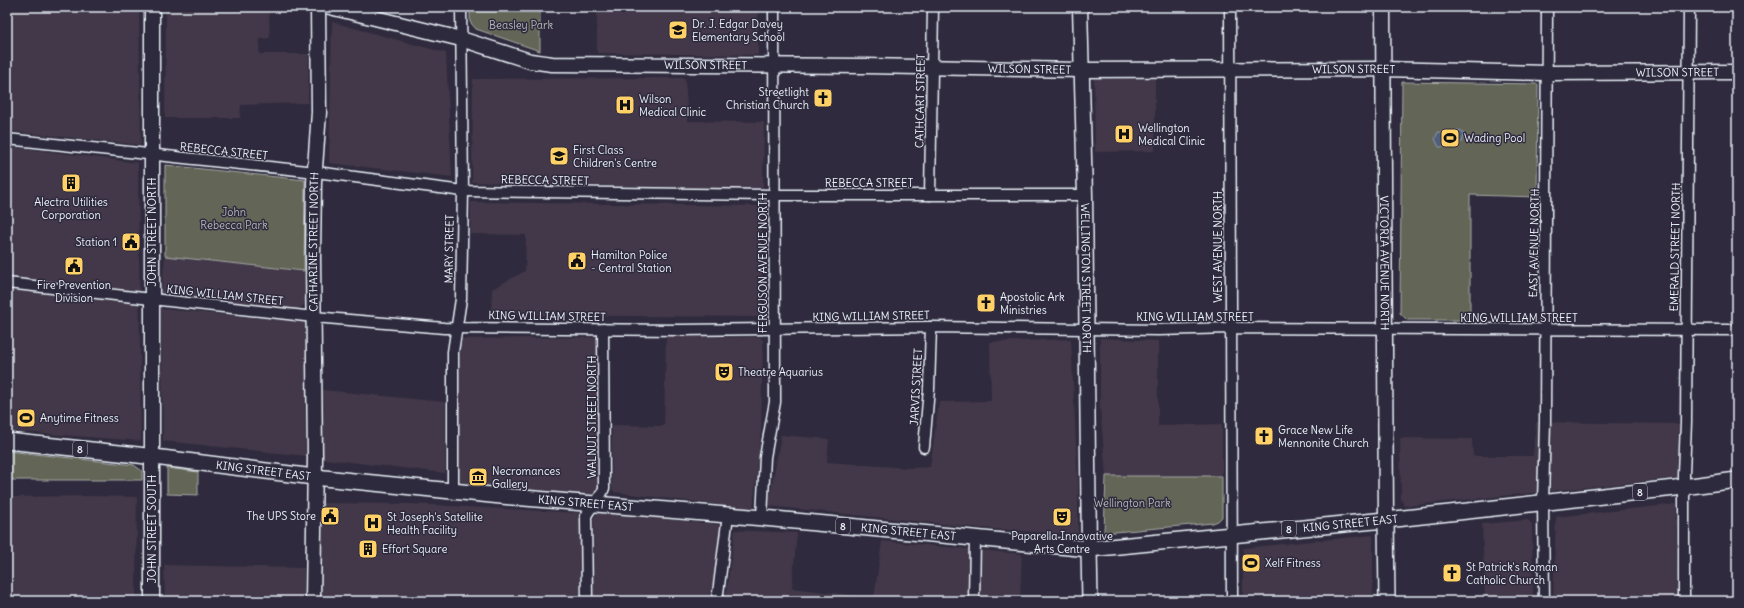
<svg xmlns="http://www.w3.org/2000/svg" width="1744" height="608" font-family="Delius,sans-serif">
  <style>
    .built { fill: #423848 }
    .green { fill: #636557; stroke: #a6aba8 }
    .water { fill: #505e79; stroke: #8d99ac }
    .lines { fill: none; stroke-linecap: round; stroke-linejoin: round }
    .street-casing { stroke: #e8f1f8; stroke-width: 13 }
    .secondary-casing { stroke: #e8f1f8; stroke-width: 17 }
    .primary-casing { stroke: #e8f1f8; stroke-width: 18 }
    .street { stroke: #2f2a3d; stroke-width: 10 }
    .secondary { stroke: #2f2a3d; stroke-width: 14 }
    .primary { stroke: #2f2a3d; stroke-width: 15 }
    .labels { text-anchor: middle; stroke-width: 3; stroke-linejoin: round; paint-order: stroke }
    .shield { fill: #2f2a3d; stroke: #b0b5c0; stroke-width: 1 }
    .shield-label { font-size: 10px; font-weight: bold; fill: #e8f1f8 }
    .poi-label { font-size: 11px; fill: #e8f1f8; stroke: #2f2a3d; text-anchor: start }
    .park-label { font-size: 11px; fill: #b3b9b8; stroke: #2f2a3d }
    .street-label { font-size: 11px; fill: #e8f1f8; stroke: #2f2a3d }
  </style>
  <rect width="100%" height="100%" fill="#2f2a3d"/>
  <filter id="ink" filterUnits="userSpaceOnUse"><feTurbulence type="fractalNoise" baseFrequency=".025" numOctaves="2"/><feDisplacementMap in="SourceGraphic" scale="8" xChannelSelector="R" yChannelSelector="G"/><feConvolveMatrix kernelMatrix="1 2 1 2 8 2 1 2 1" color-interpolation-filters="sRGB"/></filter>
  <g filter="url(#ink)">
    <g class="built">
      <polygon points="7,7 139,7 141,145 7,131"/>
      <polygon points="166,7 238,7 269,10 270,38 260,39 259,54 309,54 308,103 241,105 240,118 165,118"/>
      <polygon points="597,7 758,7 758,55 597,53"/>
      <polygon points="332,22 446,53 452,177 329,163"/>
      <polygon points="685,78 688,121 764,122 763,190 472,182 473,79"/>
      <polygon points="1094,79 1155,79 1155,151 1095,152"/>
      <polygon points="7,146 138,163 141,441 7,431"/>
      <polygon points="471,202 762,206 762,317 491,315 492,289 525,271 526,235 470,234"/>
      <polygon points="165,256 304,271 307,302 298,310 161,295"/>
      <polygon points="161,309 305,322 306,456 163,441"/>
      <polygon points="666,336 760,337 763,340 761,431 753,509 614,492 612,488 612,425 664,426"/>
      <polygon points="597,337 597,496 454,484 461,339"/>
      <polygon points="1100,338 1158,341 1158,426 1222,424 1222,476 1106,476 1100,407"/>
      <polygon points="1071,339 1078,483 1078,535 981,528 768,506 781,435 829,439 827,462 909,468 930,467 939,402 991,401 990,342"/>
      <polygon points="323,390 445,402 445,473 323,459"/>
      <polygon points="1536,422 1679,424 1677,478 1405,506 1401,499 1400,438 1472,439 1473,456 1533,456"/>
      <polygon points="93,496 137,497 136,601 7,601 7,497"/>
      <polygon points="321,503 413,504 581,513 580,601 320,601"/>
      <polygon points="1676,504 1677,601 1553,601 1556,517"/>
      <polygon points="599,512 724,525 710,601 592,601 594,517"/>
      <polygon points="1528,520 1532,524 1533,601 1485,601 1482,524"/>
      <polygon points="735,530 797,533 792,588 874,598 882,541 1022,554 1020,601 725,601"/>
      <polygon points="1373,535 1373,601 1243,601 1243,548"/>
      <polygon points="164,565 304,568 304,601 165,601"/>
    </g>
    <g class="green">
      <polygon points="470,7 540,7 540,51 476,29 470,22"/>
      <polygon points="1402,82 1538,84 1537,197 1470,195 1470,320 1407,320 1400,313"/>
      <polygon points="165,165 305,180 304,271 165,256"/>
      <polygon points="7,451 134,465 142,471 142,480 7,480"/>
      <polygon points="167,468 198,472 198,495 167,494"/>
      <polygon points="1106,476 1222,476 1222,517 1218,521 1213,523 1104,533"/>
    </g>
    <path class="water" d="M1457,130L1462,131L1464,135L1462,142C1455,146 1449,142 1442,147H1439L1435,139L1438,132L1447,133Z"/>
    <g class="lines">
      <g class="street-casing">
        <g id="street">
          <polyline points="1230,7 1232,601"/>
          <polyline points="7,139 316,172 463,191 775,195 1085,195"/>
          <polyline points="930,195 933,7"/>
          <polyline points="7,283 314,317 444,328 680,330 931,327 1159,330 1230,328 1737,330"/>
          <polyline points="924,447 929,389 931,327"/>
          <polyline points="453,491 453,352 461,299 463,191 461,7"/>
          <polyline points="762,518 765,457 775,402 774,7"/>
          <path d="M587,601L586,516C591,506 600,500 604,488L603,329"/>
          <polyline points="717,601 728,515"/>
          <polyline points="974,601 975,538"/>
          <polyline points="1544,601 1543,503 1545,421 1547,7"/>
          <polyline points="1684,601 1684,474 1686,422 1689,7"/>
        </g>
      </g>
      <g class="secondary-casing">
        <g id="secondary">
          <path id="s1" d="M330,7L461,39L530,61L552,64L866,66L1081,70L1383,69L1546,73L1737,72"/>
          <path id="s2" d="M1080,7L1085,195L1089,549"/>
          <path id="s3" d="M1383,7L1386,519"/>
          <polyline points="152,601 152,7"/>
          <path id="s4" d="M313,601L315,458L313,258L314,182L319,112L318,7"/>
        </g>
      </g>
      <g class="primary-casing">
        <g id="primary">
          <path id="s5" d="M7,441L138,455L314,477L501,496L774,519L1089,549L1395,519L1675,488L1737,480"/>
          <polyline points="1386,519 1387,601"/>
          <polyline points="1089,549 1090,601"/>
        </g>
      </g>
      <use href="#street" class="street"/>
      <use href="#secondary" class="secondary"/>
      <use href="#primary" class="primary"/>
    </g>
  </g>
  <defs>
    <g id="school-square" transform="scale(1)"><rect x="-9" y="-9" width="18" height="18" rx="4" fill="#ffd166" stroke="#2f2a3d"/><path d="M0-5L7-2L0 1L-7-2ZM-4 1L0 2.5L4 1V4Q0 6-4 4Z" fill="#111"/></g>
    <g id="church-square" transform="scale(1)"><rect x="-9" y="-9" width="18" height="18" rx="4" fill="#ffd166" stroke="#2f2a3d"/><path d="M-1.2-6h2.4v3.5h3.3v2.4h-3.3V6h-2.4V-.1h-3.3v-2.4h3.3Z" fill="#111"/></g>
    <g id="hospital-square" transform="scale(1)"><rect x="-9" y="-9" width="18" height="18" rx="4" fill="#ffd166" stroke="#2f2a3d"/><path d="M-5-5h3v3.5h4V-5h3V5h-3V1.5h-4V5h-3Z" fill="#111"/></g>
    <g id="stadium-square" transform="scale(1)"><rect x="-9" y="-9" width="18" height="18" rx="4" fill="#ffd166" stroke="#2f2a3d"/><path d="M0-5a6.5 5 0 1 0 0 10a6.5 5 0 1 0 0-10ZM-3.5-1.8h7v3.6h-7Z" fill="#111"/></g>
    <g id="building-square" transform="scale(1)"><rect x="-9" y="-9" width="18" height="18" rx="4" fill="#ffd166" stroke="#2f2a3d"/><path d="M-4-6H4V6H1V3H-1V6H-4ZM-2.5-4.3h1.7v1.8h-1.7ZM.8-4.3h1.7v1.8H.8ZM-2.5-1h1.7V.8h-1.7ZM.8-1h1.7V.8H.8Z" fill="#111"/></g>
    <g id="civic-square" transform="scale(1)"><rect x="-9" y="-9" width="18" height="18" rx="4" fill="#ffd166" stroke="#2f2a3d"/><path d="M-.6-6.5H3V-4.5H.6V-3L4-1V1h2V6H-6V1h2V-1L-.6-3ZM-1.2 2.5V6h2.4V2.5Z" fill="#111"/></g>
    <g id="theatre-square" transform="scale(1)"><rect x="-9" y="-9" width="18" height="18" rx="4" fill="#ffd166" stroke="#2f2a3d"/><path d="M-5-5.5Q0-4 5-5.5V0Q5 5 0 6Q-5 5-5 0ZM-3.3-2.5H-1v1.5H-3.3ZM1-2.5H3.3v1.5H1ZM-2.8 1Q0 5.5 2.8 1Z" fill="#111"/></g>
    <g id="museum-square" transform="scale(1)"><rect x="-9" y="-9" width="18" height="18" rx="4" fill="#ffd166" stroke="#2f2a3d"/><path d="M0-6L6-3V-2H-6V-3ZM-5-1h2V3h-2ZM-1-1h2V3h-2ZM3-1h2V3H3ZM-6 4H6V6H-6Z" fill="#111"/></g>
  </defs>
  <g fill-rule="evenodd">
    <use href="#school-square" x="678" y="30"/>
    <use href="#church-square" x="823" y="98"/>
    <use href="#hospital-square" x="625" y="105"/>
    <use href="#hospital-square" x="1124" y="134"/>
    <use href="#stadium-square" x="1450" y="138"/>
    <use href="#school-square" x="559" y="156"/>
    <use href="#building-square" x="71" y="183"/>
    <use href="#civic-square" x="131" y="242"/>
    <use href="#civic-square" x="577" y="261"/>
    <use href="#civic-square" x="74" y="266"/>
    <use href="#church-square" x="986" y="303"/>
    <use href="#theatre-square" x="724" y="372"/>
    <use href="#stadium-square" x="26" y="418"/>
    <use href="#church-square" x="1264" y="436"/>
    <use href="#museum-square" x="478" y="477"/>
    <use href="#civic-square" x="330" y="516"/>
    <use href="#theatre-square" x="1062" y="517"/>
    <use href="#hospital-square" x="373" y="523"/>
    <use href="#building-square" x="368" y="549"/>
    <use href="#stadium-square" x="1251" y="563"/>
    <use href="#church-square" x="1452" y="573"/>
  </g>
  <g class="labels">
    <g class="shield">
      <rect x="73" y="441" width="14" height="16" rx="3"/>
      <rect x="1633" y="484" width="14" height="16" rx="3"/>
      <rect x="836" y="518" width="14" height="16" rx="3"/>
      <rect x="1282" y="521" width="14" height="16" rx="3"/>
    </g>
    <g class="shield-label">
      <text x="80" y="453">8</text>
      <text x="1640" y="496">8</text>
      <text x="843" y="530">8</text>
      <text x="1289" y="533">8</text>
    </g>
    <g class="poi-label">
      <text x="692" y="28">Dr. J. Edgar Davey<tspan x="692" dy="13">Elementary School</tspan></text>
      <text x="809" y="96" text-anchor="end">Streetlight<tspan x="809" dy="13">Christian Church</tspan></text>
      <text x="639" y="103">Wilson<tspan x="639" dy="13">Medical Clinic</tspan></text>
      <text x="1138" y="132">Wellington<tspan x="1138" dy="13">Medical Clinic</tspan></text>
      <text x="1464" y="142">Wading Pool</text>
      <text x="573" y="154">First Class<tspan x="573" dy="13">Children's Centre</tspan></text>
      <text x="71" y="206" text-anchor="middle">Alectra Utilities<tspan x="71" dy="13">Corporation</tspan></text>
      <text x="117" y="246" text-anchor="end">Station 1</text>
      <text x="591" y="259">Hamilton Police<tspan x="591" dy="13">- Central Station</tspan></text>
      <text x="74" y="289" text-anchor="middle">Fire Prevention<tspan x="74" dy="13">Division</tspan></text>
      <text x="1000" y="301">Apostolic Ark<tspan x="1000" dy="13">Ministries</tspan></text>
      <text x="738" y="376">Theatre Aquarius</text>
      <text x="40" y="422">Anytime Fitness</text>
      <text x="1278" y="434">Grace New Life<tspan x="1278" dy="13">Mennonite Church</tspan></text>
      <text x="492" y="475">Necromances<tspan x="492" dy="13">Gallery</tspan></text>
      <text x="316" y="520" text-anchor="end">The UPS Store</text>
      <text x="387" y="521">St Joseph's Satellite<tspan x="387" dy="13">Health Facility</tspan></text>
      <text x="1062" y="540" text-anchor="middle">Paparella Innovative<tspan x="1062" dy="13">Arts Centre</tspan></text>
      <text x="382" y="553">Effort Square</text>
      <text x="1265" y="567">Xelf Fitness</text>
      <text x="1466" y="571">St Patrick's Roman<tspan x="1466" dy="13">Catholic Church</tspan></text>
    </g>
    <g class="park-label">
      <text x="521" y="29">Beasley Park</text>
      <text x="234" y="216">John<tspan x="234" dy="13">Rebecca Park</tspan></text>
      <text x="1132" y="507">Wellington Park</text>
    </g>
    <g class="street-label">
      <text dy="4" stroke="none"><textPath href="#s1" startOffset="383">WILSON STREET</textPath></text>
      <text dy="4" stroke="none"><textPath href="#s1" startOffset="707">WILSON STREET</textPath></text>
      <text dy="4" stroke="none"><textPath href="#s1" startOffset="1031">WILSON STREET</textPath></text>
      <text dy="4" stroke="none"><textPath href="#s1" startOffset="1355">WILSON STREET</textPath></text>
      <text transform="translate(920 101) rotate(-89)" y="4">CATHCART STREET</text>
      <text transform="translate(224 151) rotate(6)" y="4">REBECCA STREET</text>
      <text transform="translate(545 180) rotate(1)" y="4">REBECCA STREET</text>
      <text x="869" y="187">REBECCA STREET</text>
      <text transform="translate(152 232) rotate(-90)" y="4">JOHN STREET NORTH</text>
      <text dy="4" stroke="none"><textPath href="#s4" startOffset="359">CATHARINE STREET NORTH</textPath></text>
      <text transform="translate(1534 243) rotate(-89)" y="4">EAST AVENUE NORTH</text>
      <text transform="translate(1218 247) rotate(-90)" y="4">WEST AVENUE NORTH</text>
      <text transform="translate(1675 247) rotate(-89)" y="4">EMERALD STREET NORTH</text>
      <text transform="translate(449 249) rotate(-89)" y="4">MARY STREET</text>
      <text transform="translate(763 263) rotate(-90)" y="4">FERGUSON AVENUE NORTH</text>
      <text dy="4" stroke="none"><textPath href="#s3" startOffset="256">VICTORIA AVENUE NORTH</textPath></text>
      <text dy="4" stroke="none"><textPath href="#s2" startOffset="271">WELLINGTON STREET NORTH</textPath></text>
      <text transform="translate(225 295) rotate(6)" y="4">KING WILLIAM STREET</text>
      <text transform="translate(547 316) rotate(1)" y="4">KING WILLIAM STREET</text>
      <text transform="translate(871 316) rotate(-1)" y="4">KING WILLIAM STREET</text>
      <text x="1195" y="321">KING WILLIAM STREET</text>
      <text x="1519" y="322">KING WILLIAM STREET</text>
      <text transform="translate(916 387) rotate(-87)" y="4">JARVIS STREET</text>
      <text transform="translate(592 417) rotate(-90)" y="4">WALNUT STREET NORTH</text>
      <text dy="4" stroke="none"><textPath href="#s5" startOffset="258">KING STREET EAST</textPath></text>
      <text dy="4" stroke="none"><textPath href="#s5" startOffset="582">KING STREET EAST</textPath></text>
      <text dy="4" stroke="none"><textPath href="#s5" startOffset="1350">KING STREET EAST</textPath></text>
      <text transform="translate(152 529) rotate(-90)" y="4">JOHN STREET SOUTH</text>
      <text dy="4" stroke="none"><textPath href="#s5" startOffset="906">KING STREET EAST</textPath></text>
    </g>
  </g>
  <rect width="1744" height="608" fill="none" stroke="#2f2a3d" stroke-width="24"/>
  <rect x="12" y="12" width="1720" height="584" fill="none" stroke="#e8f1f8" stroke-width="1.5" filter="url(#ink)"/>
</svg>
